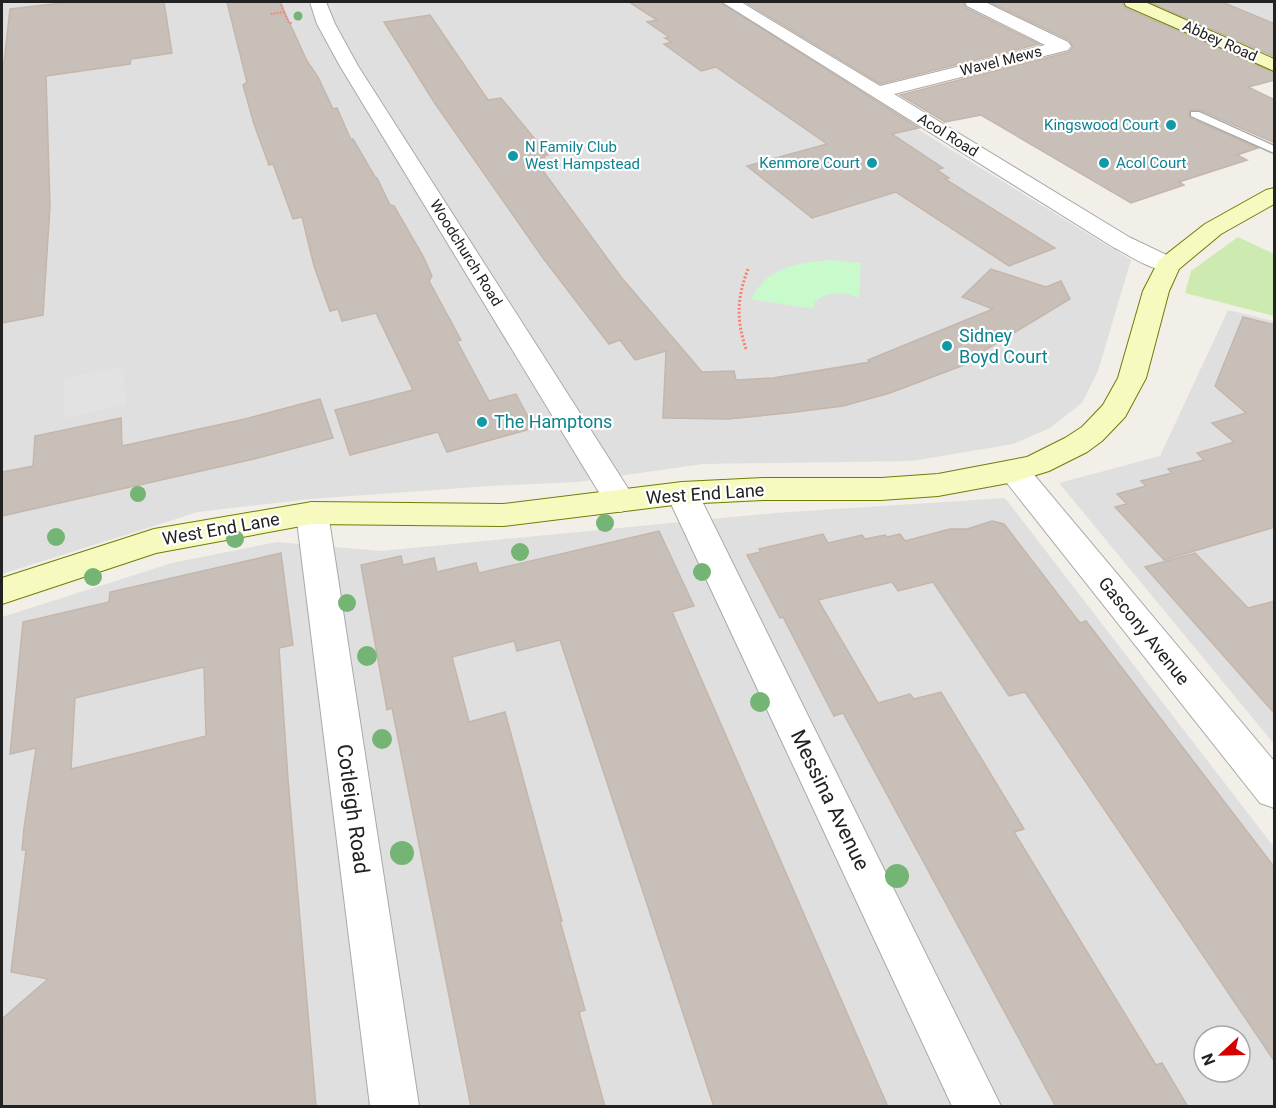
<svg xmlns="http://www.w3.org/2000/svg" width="1276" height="1108" font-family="Roboto,sans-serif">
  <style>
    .residential { fill: #e0dfdf; fill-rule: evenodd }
    .grass { fill: #cdebb0 }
    .park { fill: #c8facc }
    .parking { fill: #e2e2e2 }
    .building { fill: #c7bfb8; stroke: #c4b6ab; stroke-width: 1.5; fill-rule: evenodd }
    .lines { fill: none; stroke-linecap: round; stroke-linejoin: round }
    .lane-casing { stroke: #a9a9a9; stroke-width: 3 }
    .street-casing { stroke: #a9a9a9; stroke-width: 2 }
    .secondary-casing { stroke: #707d05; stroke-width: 2 }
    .path-far1 { stroke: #fa8072; stroke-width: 2; stroke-dasharray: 1.5 1.5; stroke-linecap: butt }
    .path { stroke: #fa8072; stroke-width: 3; stroke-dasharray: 2 2; stroke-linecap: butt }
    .lane { fill: #fff; fill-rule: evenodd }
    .street { fill: #fff; fill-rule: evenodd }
    .secondary { fill: #f7fabf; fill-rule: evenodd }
    .tree { fill: #74b475 }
    .culture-dot { fill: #0f9aa8; stroke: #fff; stroke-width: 2 }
    .labels { text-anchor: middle; stroke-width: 4.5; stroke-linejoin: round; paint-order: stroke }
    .far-street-label { font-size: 15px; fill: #222; stroke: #fff }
    .far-culture-label { font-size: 15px; fill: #0d838f; stroke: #fff; text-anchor: end }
    .culture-label { font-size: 18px; fill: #0d838f; stroke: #fff; text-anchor: start }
    .street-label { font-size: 18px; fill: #222; stroke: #fff }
    .near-street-label { font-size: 21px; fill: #222; stroke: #fff }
  </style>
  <rect width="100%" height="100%" fill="#f2efe9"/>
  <g class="residential">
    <polygon points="2,2 710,2 1131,260 1098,371 1082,403 1050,428 1013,444 912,461 703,464 577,482 490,486 311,499 198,512 2,574"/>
    <polygon points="1160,2 1274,2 1274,52"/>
    <polygon points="1228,310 1274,321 1274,744 1059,483 1160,456"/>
    <path d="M1005,498L1274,847V1106H2V617L172,563L277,542L381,551L775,513ZM1204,1036H1240V1072H1204Z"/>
  </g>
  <polygon class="grass" points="1238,237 1274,254 1274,316 1185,293 1191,271"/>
  <path class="park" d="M831,260L861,263L859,298C844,292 826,290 814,303V309L751,299C768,266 797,263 831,260Z"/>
  <polygon class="parking" points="123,366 126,405 65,418 64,378"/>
  <g class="building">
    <polygon points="71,2 164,2 172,53 131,59 130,64 46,76 50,206 43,315 2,323 2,64 4,63 10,9"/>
    <polygon points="227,2 280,2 307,61 318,77 333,109 337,108 351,140 353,139 375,177 377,178 390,205 394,206 423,256 432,276 429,281 461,340 457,341 489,401 516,394 534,428 447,452 438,432 350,455 335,410 413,390 376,313 342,321 338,309 330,311 314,266 302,217 293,219 273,164 269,165 254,124 243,85 247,82"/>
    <polygon points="629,2 720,2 919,128 892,134 943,168 937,170 949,178 945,179 1055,248 1009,266 896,192 812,218 747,166 827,144 716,67 701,71 664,44 672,42 665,38 669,37 647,22 657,20"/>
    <polygon points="745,2 963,2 966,8 1039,44 880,84"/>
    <polygon points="989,2 1122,2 1125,8 1275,73 1275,80 1248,87 1275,100 1275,143 1200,110 1189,110 1190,118 1258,148 1237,155 1247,160 1179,182 1184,185 1131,203 981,115 945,122 900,95 1069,52 1073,47 1069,40"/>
    <polygon points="1149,2 1222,2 1275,24 1275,57"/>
    <polygon points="430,15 488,100 501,98 548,155 544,155 545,157 535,160 621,277 702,372 734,371 736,380 773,378 870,362 868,360 993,309 962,297 991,269 1046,287 1061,281 1070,299 972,358 972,362 890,393 843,406 788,413 728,419 663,418 666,351 635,360 620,340 609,344 543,258 434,102 384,22"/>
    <polygon points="1243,317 1275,325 1275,527 1164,560 1115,507 1127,504 1117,494 1146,486 1141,481 1172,473 1168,469 1204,460 1197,453 1234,442 1212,423 1246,413 1215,386"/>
    <polygon points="320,399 333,438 254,459 2,516 2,472 33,466 35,436 121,418 122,446 245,419"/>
    <polygon points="992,521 1004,524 1080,623 1086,621 1275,868 1275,1062 1025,692 1009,696 933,582 898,591 892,582 818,600 878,703 910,694 914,699 941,692 1024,829 1014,832 1156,1065 1162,1063 1188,1107 1056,1107 843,713 834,716 783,617 780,618 747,555 761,552 759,549 823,534 828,543 862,535 865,539 885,535 887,537 900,534 905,541 950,529 967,529"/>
    <polygon points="659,531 694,606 672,612 888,1107 714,1107 560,640 517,651 514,641 452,657 469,722 505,712 562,921 560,921 585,1010 579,1012 605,1107 471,1107 392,708 387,710 361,565 401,556 403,565 434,558 437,572 476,563 479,573"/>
    <path d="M281,553L293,645L279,648L288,779L316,1107H2L3,1018L48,979L11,972L26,850H22L24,828L36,748L10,754L23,622L109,602L110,592ZM204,667L206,736L71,769L75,698Z"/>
    <polygon points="1195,553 1248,608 1275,601 1275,714 1145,567"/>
  </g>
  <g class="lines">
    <g class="lane-casing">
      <polygon id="lane" points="1191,112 1199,112 1274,146 1274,153 1191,116"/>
    </g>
    <g class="street-casing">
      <g id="street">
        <polygon points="310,2 326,2 335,24 358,66 631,493 636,501 631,509 620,512 609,509 340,66 317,24"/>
        <path d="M722,2H741L880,86L1045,45L967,6L965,2H985L1068,42L1071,46L1068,50L894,94L1129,237L1177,260L1180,265L1177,270C1156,275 1131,256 1113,247Z"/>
        <polygon points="1014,460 1025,464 1274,761 1274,808 1260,803 1003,478 999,471 1003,464"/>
        <polygon points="682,482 693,485 698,493 1001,1106 952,1106 666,493 671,485"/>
        <polygon points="312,502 323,505 328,513 419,1106 370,1106 296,513 301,505"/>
      </g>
    </g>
    <g class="secondary-casing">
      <g id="secondary">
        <polygon points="1124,2 1145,2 1274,59 1274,71 1126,6"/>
        <polygon points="1274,188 1274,204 1221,234 1179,269 1169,291 1146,378 1125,417 1102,441 1087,452 1049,471 1014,482 938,496 881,500 763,500 682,504 503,526 312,524 156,553 2,604 2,578 154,529 312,502 503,504 682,482 763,478 881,478 938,474 1027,457 1065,438 1082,427 1103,405 1118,378 1143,291 1159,260 1205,224 1266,190"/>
      </g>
    </g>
    <g class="path-far1">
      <polyline points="280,2 289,23 292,23"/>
      <polyline points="271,14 284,12"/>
    </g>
    <path class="path" d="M746,349C736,319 737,298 748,269"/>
    <use href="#lane" class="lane"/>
    <use href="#street" class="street"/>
    <use href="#secondary" class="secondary"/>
  </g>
  <g class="tree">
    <circle cx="298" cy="16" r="4.5"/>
    <circle cx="138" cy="494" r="8"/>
    <circle cx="605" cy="523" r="9"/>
    <circle cx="56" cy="537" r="9"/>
    <circle cx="235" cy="539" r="9"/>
    <circle cx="520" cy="552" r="9"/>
    <circle cx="702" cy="572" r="9"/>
    <circle cx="93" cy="577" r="9"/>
    <circle cx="347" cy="603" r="9"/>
    <circle cx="367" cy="656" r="10"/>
    <circle cx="760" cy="702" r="10"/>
    <circle cx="382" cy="739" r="10"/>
    <circle cx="402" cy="853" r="12"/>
    <circle cx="897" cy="876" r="12"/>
  </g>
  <g class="culture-dot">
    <circle cx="1171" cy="125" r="6"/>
    <circle cx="513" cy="156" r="6"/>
    <circle cx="872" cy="163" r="6"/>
    <circle cx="1104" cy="163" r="6"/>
    <circle cx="947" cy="346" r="6"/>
    <circle cx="482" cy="422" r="6"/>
  </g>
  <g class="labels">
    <g class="far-street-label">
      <text transform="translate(1220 41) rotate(24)" y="5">Abbey Road</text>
      <text transform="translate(1001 61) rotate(-14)" y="5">Wavel Mews</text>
      <text transform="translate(948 135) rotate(32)" y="5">Acol Road</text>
      <text transform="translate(466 253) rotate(58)" y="5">Woodchurch Road</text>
    </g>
    <g class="far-culture-label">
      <text x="1159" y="130">Kingswood Court</text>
      <text x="525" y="152" text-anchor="start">N Family Club<tspan x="525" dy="17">West Hampstead</tspan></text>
      <text x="860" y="168">Kenmore Court</text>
      <text x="1116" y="168" text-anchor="start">Acol Court</text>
    </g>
    <g class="culture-label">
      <text x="959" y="342">Sidney<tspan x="959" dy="21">Boyd Court</tspan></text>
      <text x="494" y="428">The Hamptons</text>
    </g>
    <g class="street-label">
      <text transform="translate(705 494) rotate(-4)" y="6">West End Lane</text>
      <text transform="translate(221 529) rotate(-10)" y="6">West End Lane</text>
      <text transform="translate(1144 631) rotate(51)" y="6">Gascony Avenue</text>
    </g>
    <g class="near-street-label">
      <text transform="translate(830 800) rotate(64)" y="7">Messina Avenue</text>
      <text transform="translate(353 809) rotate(82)" y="7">Cotleigh Road</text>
    </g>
  </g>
  <rect width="1276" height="1108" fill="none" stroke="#222222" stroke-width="6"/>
  <g transform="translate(1222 1054) rotate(248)"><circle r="28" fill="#ffffff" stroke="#a7a7a7" stroke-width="1.5"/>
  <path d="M0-4.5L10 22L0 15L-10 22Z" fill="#d40000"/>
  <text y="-9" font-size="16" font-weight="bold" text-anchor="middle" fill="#222222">N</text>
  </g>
</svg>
